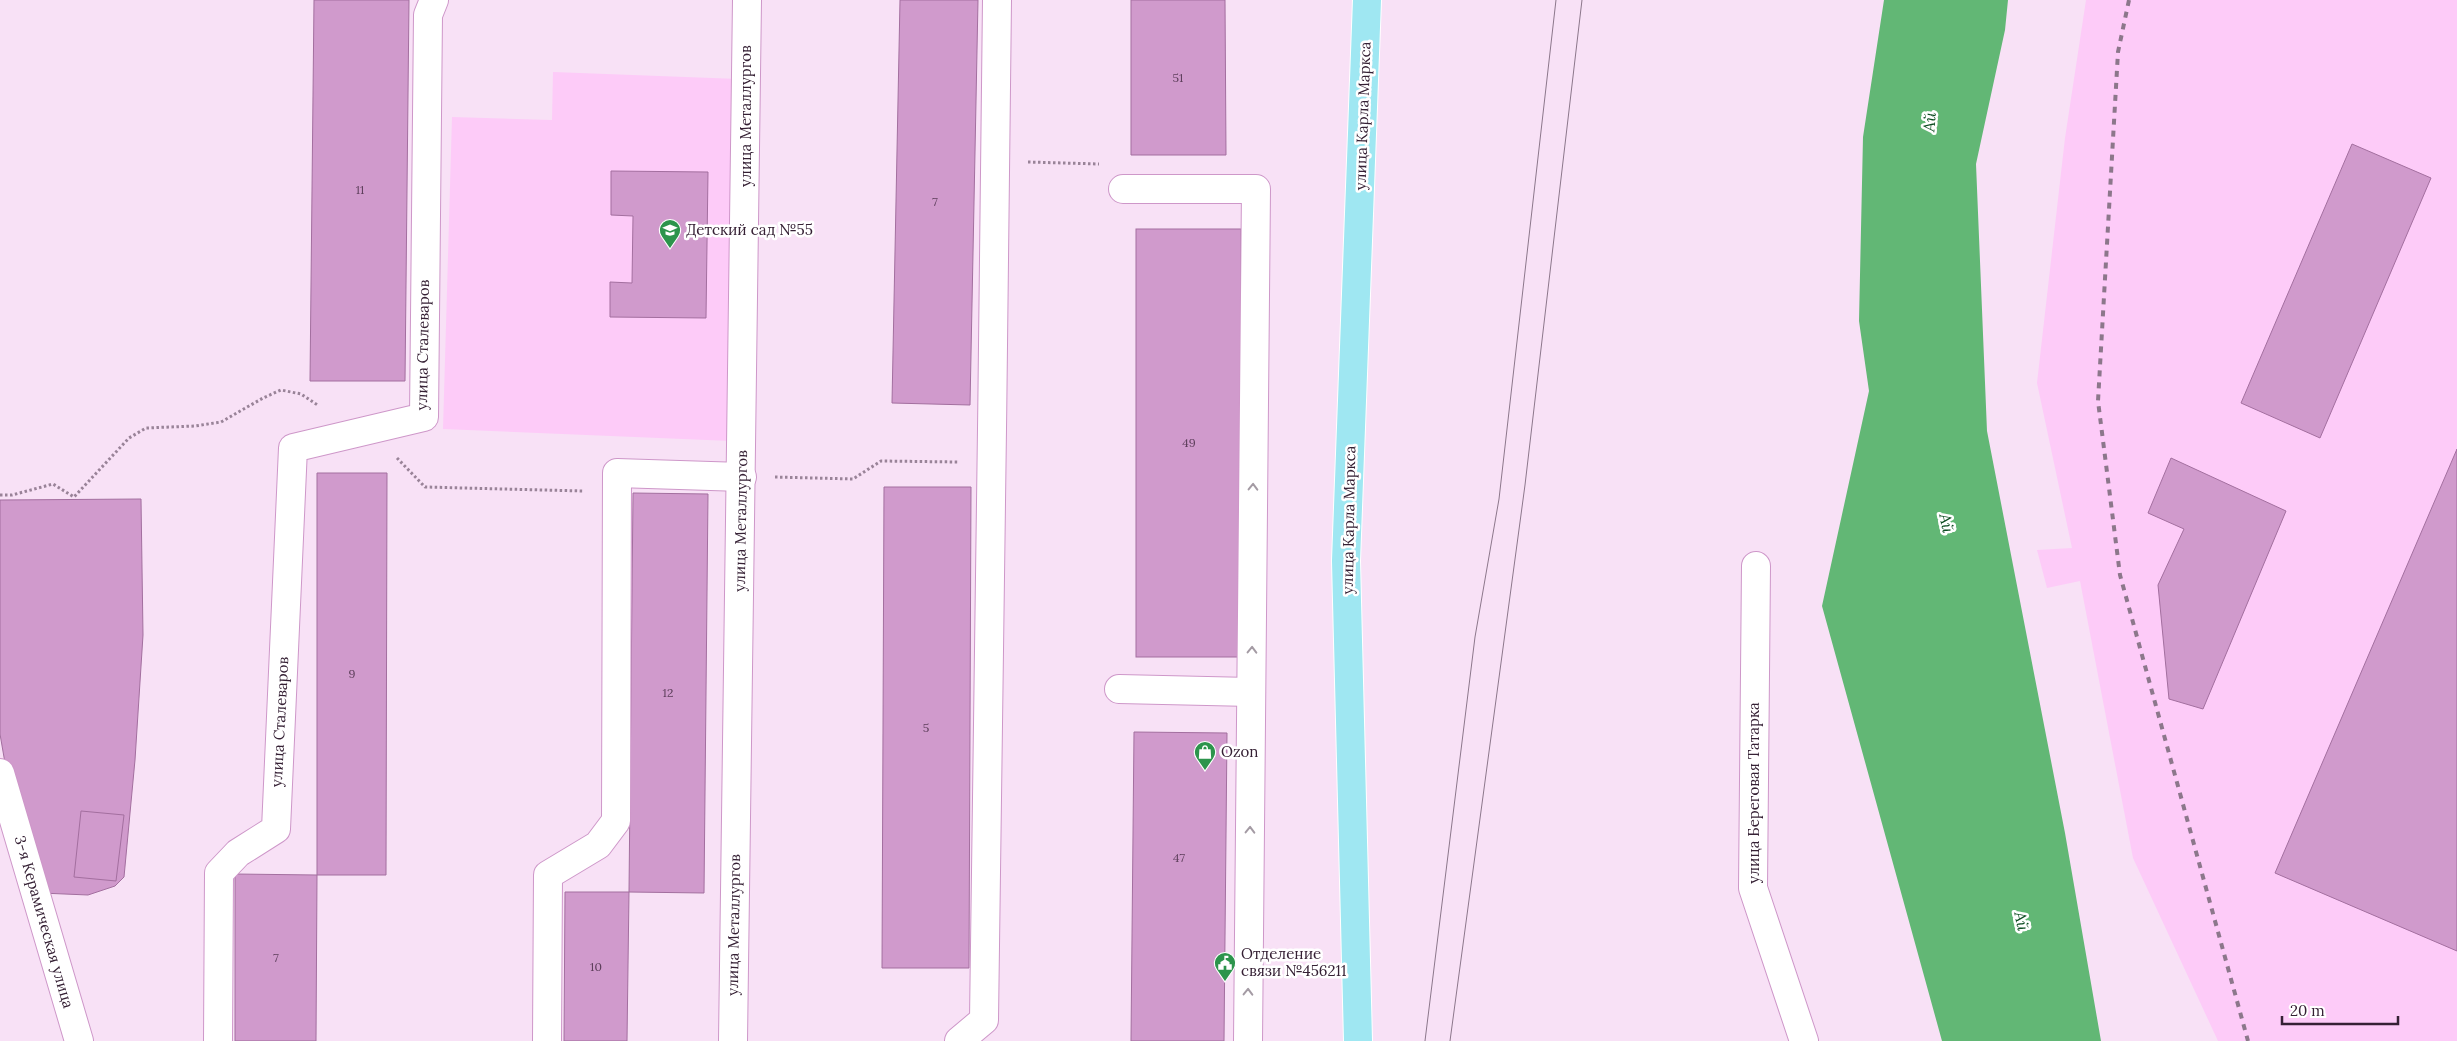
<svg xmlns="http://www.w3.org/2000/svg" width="2457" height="1041" font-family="Lora,serif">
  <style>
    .built { fill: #fdcbf8 }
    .water { fill: #62b775 }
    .building { fill: #d09acc; stroke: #a36f9f }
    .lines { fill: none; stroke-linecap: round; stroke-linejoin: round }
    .minor-casing { stroke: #ce97c9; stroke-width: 30 }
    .major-casing { stroke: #fff; stroke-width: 30 }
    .path { stroke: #998398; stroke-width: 3; stroke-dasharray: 2.5 2.5; stroke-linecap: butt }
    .minor { stroke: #fff; stroke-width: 28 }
    .major { stroke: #9fe7f2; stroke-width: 28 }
    .tram { stroke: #8c778b; stroke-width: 1 }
    .rail { stroke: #8c778b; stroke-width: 4; stroke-dasharray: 6 6; stroke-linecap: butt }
    .oneway { stroke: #a49ba4 }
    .labels { text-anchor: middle; stroke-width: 5; stroke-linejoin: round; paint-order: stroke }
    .number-label { font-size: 12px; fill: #5c3e5a }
    .street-label { font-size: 15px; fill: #352034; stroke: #fff }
    .poi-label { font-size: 15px; fill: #352034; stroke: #fff; text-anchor: start }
    .water-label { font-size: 16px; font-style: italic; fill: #0d4d22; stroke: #fff }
  </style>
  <rect width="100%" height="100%" fill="#f8e1f6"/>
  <g class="built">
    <polygon points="2086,0 2457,0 2457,1041 2218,1041 2133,858 2080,581 2047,588 2037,550 2072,548 2037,383 2065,138"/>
    <polygon points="553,72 739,79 731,441 443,429 452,117 552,120"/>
  </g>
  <polygon class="water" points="1884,0 2008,0 2005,30 1976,164 1987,431 2065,833 2101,1041 1942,1041 1822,606 1869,391 1859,321 1863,137"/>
  <g class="building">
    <polygon points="314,0 409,0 405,381 310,381"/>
    <polygon points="900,0 978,0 970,405 892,403"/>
    <polygon points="1131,0 1225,0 1226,155 1131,155"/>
    <polygon points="2352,144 2431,178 2320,438 2241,403"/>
    <polygon points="611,171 708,172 706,318 610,317 610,282 632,283 633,216 611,215"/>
    <rect x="1136" y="229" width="105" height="428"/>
    <polygon points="2457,449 2457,951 2275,873"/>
    <polygon points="2171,458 2286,511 2203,709 2169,699 2158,585 2184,529 2148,513"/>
    <polygon points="317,473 387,473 386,875 317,875"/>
    <polygon points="884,487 971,487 969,968 882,968"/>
    <polygon points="633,493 708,494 704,893 629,892"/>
    <polygon points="141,499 143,635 135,760 124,877 115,886 88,895 41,893 5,763 0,734 0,500"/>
    <polygon points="1134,732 1227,733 1224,1041 1131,1041"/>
    <polygon points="81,811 124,815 116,881 74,877"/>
    <polygon points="235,874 317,875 316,1041 235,1041"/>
    <polygon points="565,892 629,892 627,1041 564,1041"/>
  </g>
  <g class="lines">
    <g class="minor-casing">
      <g id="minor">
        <polyline points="1123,189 1256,189 1248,1041"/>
        <polyline points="1756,566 1753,888 1804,1041"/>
        <polyline points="1119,689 1251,692"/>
        <polyline points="0,773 79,1041"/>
        <polyline points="218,1041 219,873 238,853 276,829 293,448 424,417 428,15 434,0"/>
        <polyline points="547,1041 548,875 598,845 616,821 617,473 742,477"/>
        <polyline points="733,1041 747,0"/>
        <path d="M959,1041L984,1020C991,680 992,340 997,0"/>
      </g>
    </g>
    <g class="major-casing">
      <polyline id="major" points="1358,1041 1346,561 1367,0"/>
    </g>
    <g class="path">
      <polyline points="1028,162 1099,164"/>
      <polyline points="397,458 425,487 583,491"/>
      <polyline points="775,477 853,479 881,461 958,462"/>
      <polyline points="0,495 12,495 53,484 74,497 129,438 146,428 195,426 221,422 263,398 281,390 301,394 319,406"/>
    </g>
    <use href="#minor" class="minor"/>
    <use href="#major" class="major"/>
    <g class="tram">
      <polyline points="1425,1041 1475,637 1499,499 1556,0"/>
      <polyline points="1450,1041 1525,485 1582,0"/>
    </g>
    <polyline class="rail" points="2129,0 2118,52 2098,401 2120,575 2248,1041"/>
  </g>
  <defs><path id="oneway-chevron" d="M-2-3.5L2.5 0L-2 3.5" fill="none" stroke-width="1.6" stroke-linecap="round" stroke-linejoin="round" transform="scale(1.25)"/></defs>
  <g class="oneway">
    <use href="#oneway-chevron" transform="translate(1253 487) rotate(-89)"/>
    <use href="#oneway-chevron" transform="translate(1252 650) rotate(-89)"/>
    <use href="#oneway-chevron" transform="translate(1250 830) rotate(-89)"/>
    <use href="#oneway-chevron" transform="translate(1248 992) rotate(-89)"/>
  </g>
  <defs>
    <g id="school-pin" transform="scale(1.125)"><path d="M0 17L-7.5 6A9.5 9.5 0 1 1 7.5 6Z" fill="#2c944c" stroke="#fff"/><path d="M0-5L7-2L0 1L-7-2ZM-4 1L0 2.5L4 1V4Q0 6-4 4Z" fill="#fff"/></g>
    <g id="shop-pin" transform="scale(1.125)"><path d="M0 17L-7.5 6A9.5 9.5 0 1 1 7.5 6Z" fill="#2c944c" stroke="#fff"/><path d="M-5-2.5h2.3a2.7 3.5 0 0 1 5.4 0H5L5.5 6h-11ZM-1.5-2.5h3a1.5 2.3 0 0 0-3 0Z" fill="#fff"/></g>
    <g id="civic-pin" transform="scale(1.125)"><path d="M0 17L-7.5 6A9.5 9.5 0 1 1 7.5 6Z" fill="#2c944c" stroke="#fff"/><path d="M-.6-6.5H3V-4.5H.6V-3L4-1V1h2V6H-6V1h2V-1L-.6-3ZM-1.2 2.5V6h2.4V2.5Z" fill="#fff"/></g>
  </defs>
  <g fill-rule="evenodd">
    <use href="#school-pin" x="670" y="230"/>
    <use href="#shop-pin" x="1205" y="752"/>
    <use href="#civic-pin" x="1225" y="963"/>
  </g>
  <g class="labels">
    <g class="number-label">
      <text x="1178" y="82">51</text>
      <text x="360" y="194">11</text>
      <text x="935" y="206">7</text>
      <text x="1189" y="447">49</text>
      <text x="352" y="678">9</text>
      <text x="668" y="697">12</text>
      <text x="926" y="732">5</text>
      <text x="1179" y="862">47</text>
      <text x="276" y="962">7</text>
      <text x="596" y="971">10</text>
    </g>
    <g class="street-label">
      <text transform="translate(746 116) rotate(-90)" y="5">улица Металлургов</text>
      <text transform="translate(1363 116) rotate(-88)" y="5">улица Карла Маркса</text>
      <text transform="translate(423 345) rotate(-89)" y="5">улица Сталеваров</text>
      <text transform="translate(1349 520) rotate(-89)" y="5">улица Карла Маркса</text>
      <text transform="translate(741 521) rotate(-89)" y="5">улица Металлургов</text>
      <text transform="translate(280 722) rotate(-87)" y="5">улица Сталеваров</text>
      <text transform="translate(1754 793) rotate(-90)" y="5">улица Береговая Татарка</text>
      <text transform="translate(44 922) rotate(74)" y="5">3-я Керамическая улица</text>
      <text transform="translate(734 925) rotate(-89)" y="5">улица Металлургов</text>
    </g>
    <g class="poi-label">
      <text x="686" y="235">Детский сад №55</text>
      <text x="1221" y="757">Ozon</text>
      <text x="1241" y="959">Отделение<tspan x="1241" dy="17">связи №456211</tspan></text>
    </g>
    <g class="water-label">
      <text transform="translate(1929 122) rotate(-85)" y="6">Ай</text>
      <text transform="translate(1947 523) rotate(79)" y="6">Ай</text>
      <text transform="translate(2022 921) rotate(79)" y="6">Ай</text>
    </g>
  </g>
  <path d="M2282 1016v8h116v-8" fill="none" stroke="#352034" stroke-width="2.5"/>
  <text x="2290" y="1016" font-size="15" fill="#352034" stroke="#ffffff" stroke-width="4" paint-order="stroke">20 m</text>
</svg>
